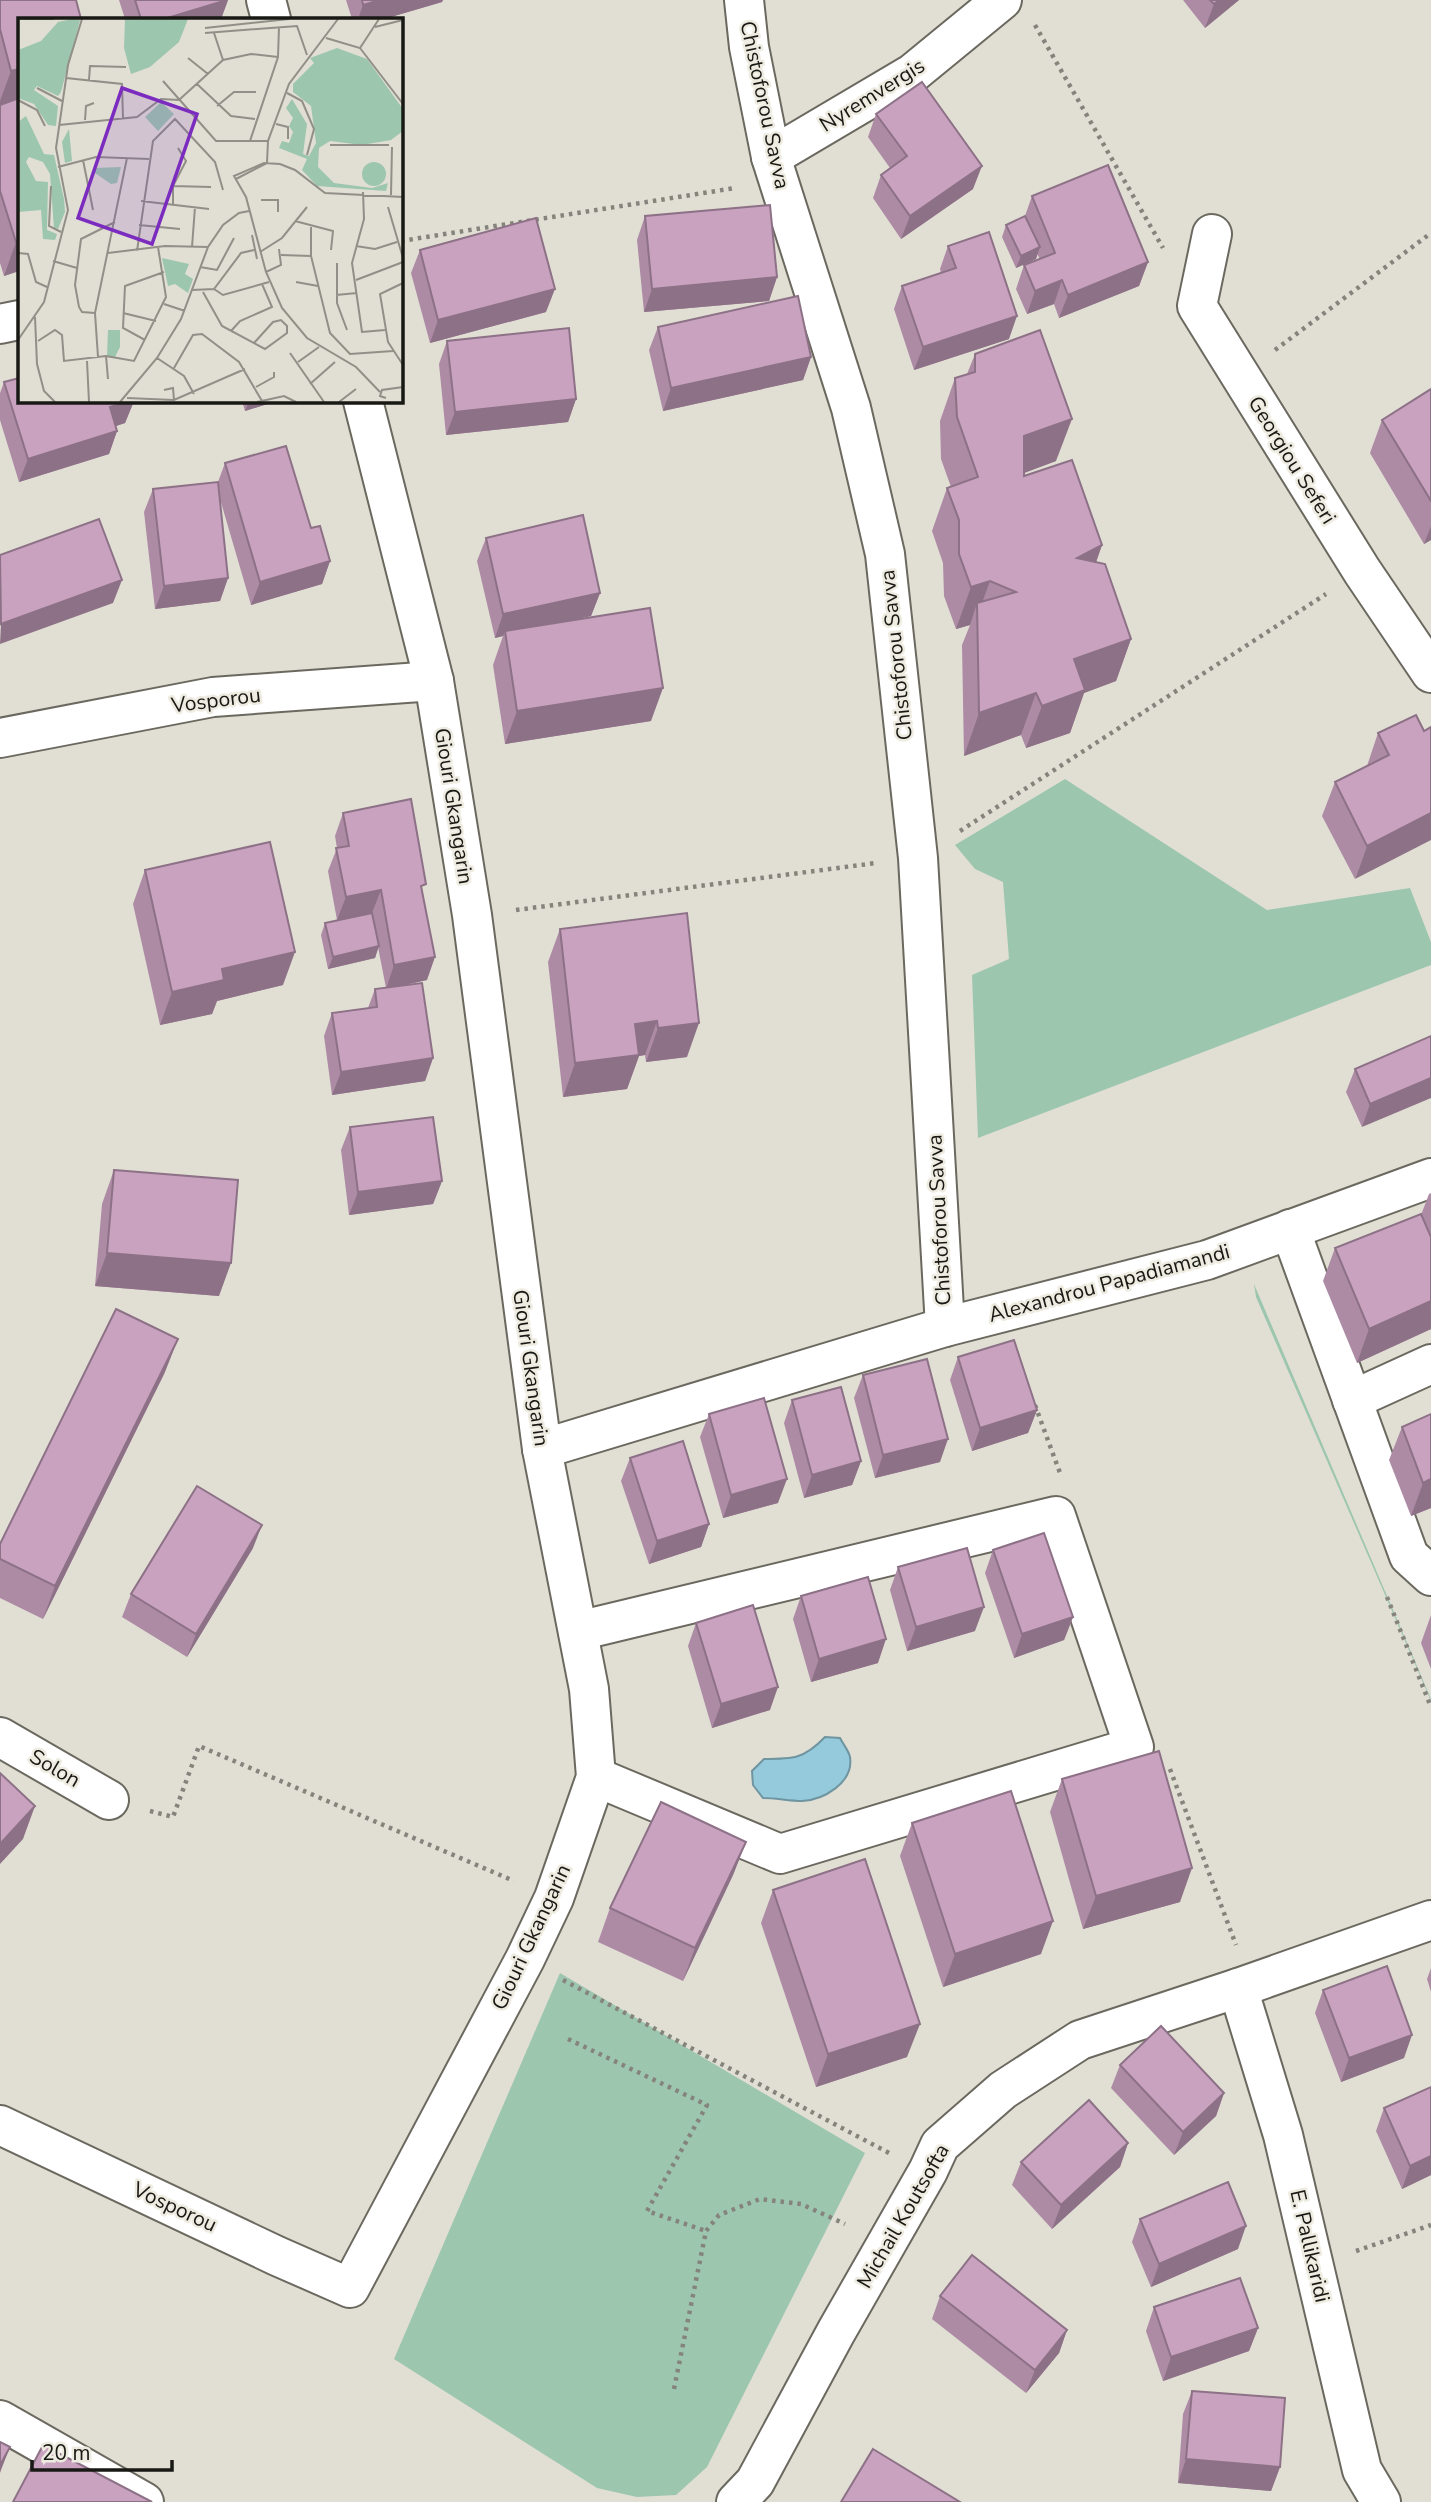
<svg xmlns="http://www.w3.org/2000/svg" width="1431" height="2502" font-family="'Nunito Sans',sans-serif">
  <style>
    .green { fill: #9dc6af }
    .water { fill: #94cadc; stroke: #6f95a0; stroke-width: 2 }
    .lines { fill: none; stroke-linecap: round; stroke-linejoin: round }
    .minor-casing { stroke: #6b695f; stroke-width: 42 }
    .path { stroke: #85847c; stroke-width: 4.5; stroke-dasharray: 3.5 5; stroke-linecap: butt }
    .minor { stroke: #fff; stroke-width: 38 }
    .wall { fill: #ad8ba5 }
    .shaded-wall { fill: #8d7186 }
    .building { fill: #c9a2c0; stroke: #8d7186; stroke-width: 2 }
    .labels { text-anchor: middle; stroke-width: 5; stroke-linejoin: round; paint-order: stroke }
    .street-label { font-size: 21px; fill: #181814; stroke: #eeece1 }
    .inset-road { fill: none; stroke: #918f87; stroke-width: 2 }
    .view { fill: #7b2cbf; fill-opacity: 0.15; stroke: #7b2cbf; stroke-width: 3.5 }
    .inset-edge { fill: none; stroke: #181814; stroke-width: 3.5 }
  </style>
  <rect width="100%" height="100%" fill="#e1dfd4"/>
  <g class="green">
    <polygon points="1065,779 1267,910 1410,888 1431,942 1431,965 978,1138 972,975 1009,959 1003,882 975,869 955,845"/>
    <polygon points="1254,1284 1431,1699 1431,1701 1256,1297"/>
    <polygon points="560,1973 865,2153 707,2467 676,2495 637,2497 597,2488 394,2359"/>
  </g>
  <path class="water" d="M825,1737L840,1738C843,1744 849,1751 850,1757C854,1783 823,1800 802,1801C789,1801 776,1798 763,1798L753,1785L752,1771L764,1759C793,1759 804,1759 825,1737Z"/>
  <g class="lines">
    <g class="minor-casing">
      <g id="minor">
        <polyline points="266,0 271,19"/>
        <polyline points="744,0 749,47 771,157 851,408 885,554 918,858 945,1327"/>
        <polyline points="771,157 913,73 1002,0"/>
        <polyline points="1212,234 1197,306 1362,571 1431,673"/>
        <polyline points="0,324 19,320"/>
        <polyline points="0,738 213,697 434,681"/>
        <polyline points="1290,1229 1409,1556 1431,1576"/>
        <polyline points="1352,1400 1431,1364"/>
        <polyline points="542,1449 945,1327 1207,1260 1431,1178"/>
        <polyline points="578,1631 1056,1516 1134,1747 780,1854 596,1777"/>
        <polyline points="0,1737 109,1800"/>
        <polyline points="1238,1988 1283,2135 1362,2470 1381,2502"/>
        <polyline points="0,2125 277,2256 350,2288 525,1959 554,1898 596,1777 589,1689 542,1449 472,915 434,681 363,401"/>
        <polyline points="0,2420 144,2502"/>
        <polyline points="736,2502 755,2482 836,2332 928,2171 940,2145 1003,2090 1080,2040 1238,1988 1431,1920"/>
      </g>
    </g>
    <g class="path">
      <polyline points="1035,25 1163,248"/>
      <polyline points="401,241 735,188"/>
      <polyline points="1275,350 1431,233"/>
      <polyline points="960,831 1326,594"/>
      <polyline points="516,910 876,863"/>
      <polyline points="1035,1405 1060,1473"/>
      <polyline points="1387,1597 1431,1707"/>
      <polyline points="1170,1769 1236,1945"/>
      <polyline points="150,1811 173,1817 199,1746 514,1881"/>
      <polyline points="563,1980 889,2153"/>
      <polyline points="568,2039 707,2105 647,2211 706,2231"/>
      <polyline points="1356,2251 1431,2225"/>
      <polyline points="674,2389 706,2231 719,2215 760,2199 801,2204 845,2224"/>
    </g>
    <use href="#minor" class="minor"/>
  </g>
  <g class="wall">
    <polygon points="0,0 76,0 19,271 4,276 0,263"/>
    <polygon points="119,0 228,0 221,19 125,19"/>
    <polygon points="346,0 443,0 442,2 384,19 352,19"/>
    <polygon points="1183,0 1239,0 1205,28"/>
    <polygon points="876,114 973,189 901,239 873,198 881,175 890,168 868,137"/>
    <polygon points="1032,196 1148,262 1139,286 1059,318 1054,304 1027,314 1016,289 1024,265 1040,259 1037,254 1036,259 1016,268 1002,237 1006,225 1025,216"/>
    <polygon points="645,216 777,277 769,301 644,312 637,240"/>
    <polygon points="948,246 1009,339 914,370 894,309 902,286 941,273 940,269"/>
    <polygon points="420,250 546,312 430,343 411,273"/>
    <polygon points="658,327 811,357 803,380 663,411 649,350"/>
    <polygon points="447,341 576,399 568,422 446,435 439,364"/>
    <polygon points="975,354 1056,461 1024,473 1024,476 1102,545 1096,562 1131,639 1116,681 1084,693 1070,733 1026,748 1021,735 964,756 962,645 970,625 956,629 944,596 943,563 932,531 947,488 951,487 941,459 940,421 955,378 967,374"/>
    <polygon points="4,382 19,401 134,401 125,423 116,426 117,431 109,454 19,482 0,420 0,393"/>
    <polygon points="1431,389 1431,540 1424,544 1370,453 1382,420"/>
    <polygon points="242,401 277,401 245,411"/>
    <polygon points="225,463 311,528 330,561 322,584 251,605 220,499 228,578 220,601 155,609 144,512 153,489 218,482"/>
    <polygon points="486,538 600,593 591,616 567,621 651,721 505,744 493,665 503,636 495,638 477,561"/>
    <polygon points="1416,715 1355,879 1322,816 1335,782 1367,766 1378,733"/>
    <polygon points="343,813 423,894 427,980 396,987 433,1058 425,1081 332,1095 324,1036 332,1013 368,1008 375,989 386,988 378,947 375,958 328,969 321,935 325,923 361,915 337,920 328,871 337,848 335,836"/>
    <polygon points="145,870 283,985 217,1001 212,1014 160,1025 133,904"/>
    <polygon points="687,913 687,1057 646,1062 645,1055 639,1056 627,1089 563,1097 548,962 560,929"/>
    <polygon points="1431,1036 1362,1127 1346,1092 1355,1069"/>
    <polygon points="350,1127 442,1181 433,1204 349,1215 341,1150"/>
    <polygon points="114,1170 219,1296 95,1286 102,1204"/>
    <polygon points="1431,1193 1431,1329 1357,1363 1323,1281 1335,1248 1421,1215 1429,1194"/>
    <polygon points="958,1357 1037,1410 1028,1433 972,1451 950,1380"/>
    <polygon points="165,1372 43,1619 0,1598 0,1544"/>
    <polygon points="863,1375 940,1462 875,1478 854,1398"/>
    <polygon points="792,1400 861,1461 852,1485 804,1498 784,1423"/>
    <polygon points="709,1414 778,1503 723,1518 700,1437"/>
    <polygon points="1431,1414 1431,1508 1411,1516 1389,1460 1402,1427"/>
    <polygon points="630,1458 709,1524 701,1547 649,1564 621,1481"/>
    <polygon points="253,1548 187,1657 122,1617 131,1594"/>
    <polygon points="993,1550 1073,1617 1064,1640 1014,1658 985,1573"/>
    <polygon points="898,1567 975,1631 907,1651 890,1590"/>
    <polygon points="801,1596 878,1663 811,1682 793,1619"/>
    <polygon points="1431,1615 1431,1669 1421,1643"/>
    <polygon points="696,1623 770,1710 712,1728 688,1646"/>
    <polygon points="1062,1779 1180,1902 1083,1929 1050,1812"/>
    <polygon points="912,1823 1041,1954 943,1987 900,1856"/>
    <polygon points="746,1842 733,1875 683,1981 598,1942 610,1908"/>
    <polygon points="773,1890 907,2057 816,2087 761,1923"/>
    <polygon points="1431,1968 1431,1992 1427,1979"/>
    <polygon points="1323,1990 1404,2058 1341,2082 1315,2013"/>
    <polygon points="1120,2065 1224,2093 1216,2116 1174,2155 1111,2088"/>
    <polygon points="1431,2087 1431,2175 1402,2189 1376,2131 1384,2108"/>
    <polygon points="1128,2143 1120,2167 1052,2229 1012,2185 1021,2162"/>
    <polygon points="1140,2219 1238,2249 1151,2287 1132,2242"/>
    <polygon points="940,2296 1067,2330 1059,2353 1026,2393 932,2319"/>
    <polygon points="1154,2307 1258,2328 1249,2351 1163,2381 1146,2331"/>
    <polygon points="1192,2391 1280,2467 1271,2491 1178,2483 1183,2414"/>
  </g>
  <g class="shaded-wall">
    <polygon points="228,0 221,19 164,19"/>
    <polygon points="380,0 443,0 442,2 384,19 358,19 363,5"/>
    <polygon points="1219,0 1239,0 1205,28 1214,4"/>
    <polygon points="19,69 19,100 0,105 0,101 11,71"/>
    <polygon points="982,166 973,189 901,239 910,216"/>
    <polygon points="19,241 19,271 4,276 16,242"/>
    <polygon points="1040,247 1036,259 1016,268 1021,256"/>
    <polygon points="1148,262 1139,286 1059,318 1068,295"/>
    <polygon points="777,277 769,301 644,312 652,289"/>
    <polygon points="1062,280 1054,304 1027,314 1035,291"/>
    <polygon points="555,289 546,312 430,343 438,320"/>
    <polygon points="1017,316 1009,339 914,370 923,347"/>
    <polygon points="811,357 803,380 663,411 671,388"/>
    <polygon points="576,399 568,422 446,435 455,412"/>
    <polygon points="132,401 134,401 125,423 101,431 110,407"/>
    <polygon points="249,401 277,401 245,411"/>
    <polygon points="1072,419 1056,461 1008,479 1024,436"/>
    <polygon points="117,431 109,454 19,482 28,459"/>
    <polygon points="1431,526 1431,540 1424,544"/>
    <polygon points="1102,545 1087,588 1077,558"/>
    <polygon points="330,561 322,584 251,605 260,582"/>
    <polygon points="228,578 220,601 155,609 164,586"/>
    <polygon points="122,580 113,603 0,644 1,624"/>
    <polygon points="990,581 978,614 977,603 970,625 956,629 971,587"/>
    <polygon points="600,593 591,616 505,635 505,631 503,636 495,638 503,614"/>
    <polygon points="1131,639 1116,681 1084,693 1070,733 1026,748 1042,706 1074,659"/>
    <polygon points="663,688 651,721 505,744 517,711"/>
    <polygon points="1036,693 1021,735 964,756 979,713"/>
    <polygon points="1431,813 1431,840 1355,879 1367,846"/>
    <polygon points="381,890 372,913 337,920 346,897"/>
    <polygon points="379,946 375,958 328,969 333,957"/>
    <polygon points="295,952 283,985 217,1001 212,1014 160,1025 172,992 222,969"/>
    <polygon points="435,957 427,980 386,989 394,965"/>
    <polygon points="657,1021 645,1055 639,1056 627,1089 563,1097 575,1063 635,1024"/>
    <polygon points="699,1023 687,1057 646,1062 658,1028"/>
    <polygon points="433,1058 425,1081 332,1095 341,1072"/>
    <polygon points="1431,1078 1431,1098 1362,1127 1370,1104"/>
    <polygon points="442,1181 433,1204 349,1215 358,1192"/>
    <polygon points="107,1253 231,1263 219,1296 95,1286"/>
    <polygon points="1431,1301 1431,1329 1357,1363 1369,1329"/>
    <polygon points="178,1339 165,1372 43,1619 55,1586"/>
    <polygon points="1037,1410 1028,1433 972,1451 980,1428"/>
    <polygon points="948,1439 940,1462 875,1478 883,1455"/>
    <polygon points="861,1461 852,1485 804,1498 812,1475"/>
    <polygon points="787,1479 778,1503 723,1518 731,1495"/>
    <polygon points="1431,1479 1431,1508 1411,1516 1423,1483"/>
    <polygon points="709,1524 701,1547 649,1564 657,1541"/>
    <polygon points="262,1525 253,1548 187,1657 196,1634"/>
    <polygon points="984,1607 975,1631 907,1651 916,1627"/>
    <polygon points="1073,1617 1064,1640 1014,1658 1022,1634"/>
    <polygon points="886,1639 878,1663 811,1682 819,1659"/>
    <polygon points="778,1687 770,1710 712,1728 721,1704"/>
    <polygon points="35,1806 23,1839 0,1864 0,1844"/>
    <polygon points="746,1842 733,1875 683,1981 695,1948"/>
    <polygon points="1192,1868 1180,1902 1083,1929 1096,1896"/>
    <polygon points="1053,1921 1041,1954 943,1987 955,1954"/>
    <polygon points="920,2024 907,2057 816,2087 828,2054"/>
    <polygon points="1412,2035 1404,2058 1341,2082 1349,2058"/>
    <polygon points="1224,2093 1216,2116 1174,2155 1183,2132"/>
    <polygon points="1128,2143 1120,2167 1052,2229 1061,2205"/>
    <polygon points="1431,2156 1431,2175 1402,2189 1410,2166"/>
    <polygon points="1246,2226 1238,2249 1151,2287 1159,2264"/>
    <polygon points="1258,2328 1249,2351 1163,2381 1171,2357"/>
    <polygon points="1067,2330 1059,2353 1026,2393 1035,2370"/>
    <polygon points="10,2447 1,2470 0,2473 0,2465"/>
    <polygon points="1186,2459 1280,2467 1271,2491 1178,2483"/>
  </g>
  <g class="building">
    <polygon points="0,0 76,0 81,19 19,19 19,69 11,71 0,29"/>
    <polygon points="135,0 227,0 164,19 141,19"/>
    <polygon points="362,0 380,0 363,5"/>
    <polygon points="1210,0 1219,0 1214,4"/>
    <polygon points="922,82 982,166 910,216 881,175 907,156 876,114"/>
    <polygon points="19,98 19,241 16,242 0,191 0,105"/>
    <polygon points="1108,165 1148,262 1068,295 1062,280 1035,291 1024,265 1055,253 1032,196"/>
    <polygon points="770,205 777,277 652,289 645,216"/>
    <polygon points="1025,216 1040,247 1021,256 1006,225"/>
    <polygon points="536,218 555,289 438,320 420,250"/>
    <polygon points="989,232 1017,316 923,347 902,286 956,268 948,246"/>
    <polygon points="798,296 811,357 671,388 658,327"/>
    <polygon points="569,328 576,399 455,412 447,341"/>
    <polygon points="1040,330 1072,419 1024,436 1024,476 1072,460 1102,545 1077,558 1105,564 1131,639 1074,659 1085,690 1042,706 1036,693 979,713 977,603 1016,592 990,581 971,587 959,554 959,520 947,488 978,477 957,417 955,378 975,372 975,354"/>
    <polygon points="19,378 19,401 132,401 110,407 117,431 28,459 4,382"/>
    <polygon points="1431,389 1431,501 1382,420"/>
    <polygon points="286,446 311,528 320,526 330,561 260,582 225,463"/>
    <polygon points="218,482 228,578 164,586 153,489"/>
    <polygon points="583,515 600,593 503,614 486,538"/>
    <polygon points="99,519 122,580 1,624 0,555"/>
    <polygon points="650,608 663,688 517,711 505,631"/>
    <polygon points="1416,715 1424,731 1431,727 1431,813 1367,846 1335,782 1389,755 1378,733"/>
    <polygon points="411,799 426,884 421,886 435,957 394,965 381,890 346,897 336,848 349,846 343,813"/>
    <polygon points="270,842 295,952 222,969 224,980 172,992 145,870"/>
    <polygon points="372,913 379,946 333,957 325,923"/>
    <polygon points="687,913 699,1023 658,1028 657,1021 635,1024 639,1055 575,1063 560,929"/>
    <polygon points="422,983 433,1058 341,1072 332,1013 377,1007 375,989"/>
    <polygon points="1431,1036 1431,1078 1370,1104 1355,1069"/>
    <polygon points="433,1117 442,1181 358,1192 350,1127"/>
    <polygon points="114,1170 238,1180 231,1263 107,1253"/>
    <polygon points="1421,1214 1431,1237 1431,1301 1369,1329 1335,1248"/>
    <polygon points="116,1309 178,1339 55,1586 0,1559 0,1544"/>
    <polygon points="1014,1340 1037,1410 980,1428 958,1357"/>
    <polygon points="927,1359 948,1439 883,1455 863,1375"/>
    <polygon points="841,1387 861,1461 812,1475 792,1400"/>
    <polygon points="764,1398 787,1479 731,1495 709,1414"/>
    <polygon points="1431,1414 1431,1479 1423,1483 1402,1427"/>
    <polygon points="683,1441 709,1524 657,1541 630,1458"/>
    <polygon points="197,1486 262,1525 196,1634 131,1594"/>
    <polygon points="1044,1533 1073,1617 1022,1634 993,1550"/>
    <polygon points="967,1548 984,1607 916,1627 898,1567"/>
    <polygon points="868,1577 886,1639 819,1659 801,1596"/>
    <polygon points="753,1605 778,1687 721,1704 696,1623"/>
    <polygon points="1159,1751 1192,1868 1096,1896 1062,1779"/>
    <polygon points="0,1773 35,1806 0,1844"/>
    <polygon points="1011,1791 1053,1921 955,1954 912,1823"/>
    <polygon points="661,1802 746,1842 695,1948 610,1908"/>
    <polygon points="865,1859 920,2024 828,2054 773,1890"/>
    <polygon points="1387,1966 1412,2035 1349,2058 1323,1990"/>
    <polygon points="1161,2026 1224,2093 1183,2132 1120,2065"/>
    <polygon points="1431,2087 1431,2156 1410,2166 1384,2108"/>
    <polygon points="1089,2100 1128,2143 1061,2205 1021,2162"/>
    <polygon points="1228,2182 1246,2226 1159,2264 1140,2219"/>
    <polygon points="972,2255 1067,2330 1035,2370 940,2296"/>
    <polygon points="1240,2278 1258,2328 1171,2357 1154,2307"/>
    <polygon points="1192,2391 1285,2398 1280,2467 1186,2459"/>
    <polygon points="0,2442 10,2447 0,2465"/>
    <polygon points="43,2445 152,2502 13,2502"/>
    <polygon points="873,2449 960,2502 841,2502"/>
  </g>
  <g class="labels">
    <g class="street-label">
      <text transform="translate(872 95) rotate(-32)" y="7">Nyremvergis</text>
      <text transform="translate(765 105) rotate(78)" y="7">Chistoforou Savva</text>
      <text transform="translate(1292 460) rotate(58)" y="7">Georgiou Seferi</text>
      <text transform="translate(896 655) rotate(-96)" y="7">Chistoforou Savva</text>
      <text transform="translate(216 700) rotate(-7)" y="7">Vosporou</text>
      <text transform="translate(454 806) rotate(81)" y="7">Giouri Gkangarin</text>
      <text transform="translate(939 1220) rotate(-93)" y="7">Chistoforou Savva</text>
      <text transform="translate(1109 1283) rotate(-15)" y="7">Alexandrou Papadiamandi</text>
      <text transform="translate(531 1368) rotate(82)" y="7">Giouri Gkangarin</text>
      <text transform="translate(55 1768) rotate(30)" y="7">Solon</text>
      <text transform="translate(531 1937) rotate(-65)" y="7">Giouri Gkangarin</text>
      <text transform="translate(175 2207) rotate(25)" y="7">Vosporou</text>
      <text transform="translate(903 2216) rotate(-60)" y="7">Michail Koutsofta</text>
      <text transform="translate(1310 2246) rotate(77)" y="7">E. Pallikaridi</text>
    </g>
  </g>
  <g transform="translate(18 18)">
    <rect width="385" height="385" fill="#e1dfd4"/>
    <path d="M54,1L62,2L43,74L40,78L19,68L16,72L40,88L38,108L30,107L16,86L0,80V32L23,23L40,4ZM107,1H170L161,24L132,49L113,56L106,30ZM319,30L349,41L385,91V113L373,122L344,127L312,123L301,130L300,149L316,165L354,170L370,165L368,173L299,168L284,152L289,141L261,130L264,123L271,125L275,114L271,108L275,100L268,90L274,81L289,106L285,136L291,138L298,125L293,88L275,74V66L296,45L292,40ZM143,84L156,96L140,113L127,99ZM8,98L26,136L36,137L46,181L47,194L40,211L36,210L32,156L25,144L11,139L8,144L18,163L30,164L29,212L39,216L37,222L25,221L23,192L0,194V104ZM51,111L54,143L47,145L44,124ZM344 156a12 12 0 1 1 24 0a12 12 0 1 1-24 0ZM103,149L99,165L93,166L77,155L76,150ZM144,240L171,246L167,256L175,261L170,275L157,266L150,268ZM90,312H102V329L97,339L89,338Z" fill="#9dc6af"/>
    <path class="inset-road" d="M2,1H36M357,9L385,2M187,10L271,1M187,15L279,8L289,37M196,15L205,42M308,20L342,30L385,86M342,30L361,1M170,40L190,56M48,60L104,66L105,100M71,62L72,48L108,49M145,63L198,123H250M179,66L213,98L237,101M19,70L44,83M269,75L284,83L296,111L289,137M0,82L19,92L27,108M199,88L216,74H238M67,102L68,88L76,85M258,106L270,109V121M41,107L119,99L143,81L161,82L205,42L233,36L260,39M232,123L260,39L261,9M312,127H371M65,142L75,192M249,145L250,123L271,66L320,1M40,149L78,139L131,141M218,161L249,145M33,168L31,208L43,214M155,168L193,169M345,174L346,201L334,245L344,314L367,312M373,177L374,129M243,182H260V194M123,183L191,191M155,188V168L168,143L160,130M370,189L385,240M277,203L315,213L313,232M121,207L162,211M293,209V238L312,315L332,336L375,333M234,217L239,241M338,228L357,231L379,224M174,229L177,189M119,233L135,123L157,101L197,144L205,172M242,234L264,220L289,189M0,235L10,236L18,264L29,269M90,235L147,228L190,229M263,237L293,238M35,243L59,250M319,245V285L329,312M182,249L199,252L216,220M248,254L263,247L261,231M338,262L385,244M278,264L300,268M385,265L362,276L370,324L385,347M196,271L205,277L251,264M174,272L196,271L223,235L236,232M185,274L204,308L247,331L269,315V308L263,302L255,304L236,325M318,277L339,275M146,286L167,293M77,295L64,294L61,289L57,267L63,221L97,204M105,295L138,303M17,299L19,346L26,373L37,384M213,313L222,303L254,289L244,266M0,322L26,284L50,192L38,130L50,47L64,1M127,322L105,310L107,268L146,254M20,323L37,312L44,317L46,343L88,338L116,343L148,279L140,229M272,335L306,384M88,338L90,361M80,339L77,295L109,140M139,340L166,358L176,376M69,343L71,384M280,344L301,329M156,350L175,317L184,316L221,344L244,383M292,366L317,344M238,369L256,359V354M146,372L155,370L156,382M362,374L338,349L289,320L264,290L248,254L228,179L216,158L246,145L262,146L277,152L307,175L385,179M109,380L156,382L227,351M368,380L362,378L364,372L385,369M102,384L139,340L163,301L190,229L205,207L221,195L231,193M239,384L266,378L278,384M321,384L338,371"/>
    <path class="view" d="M104,70L179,96L134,226L60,200Z"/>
    <rect width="385" height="385" class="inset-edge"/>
  </g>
  <path d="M32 2460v10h140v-10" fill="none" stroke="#181814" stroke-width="3.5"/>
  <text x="42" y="2460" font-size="21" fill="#181814" stroke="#eeece1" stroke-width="5" paint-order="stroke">20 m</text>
</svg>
